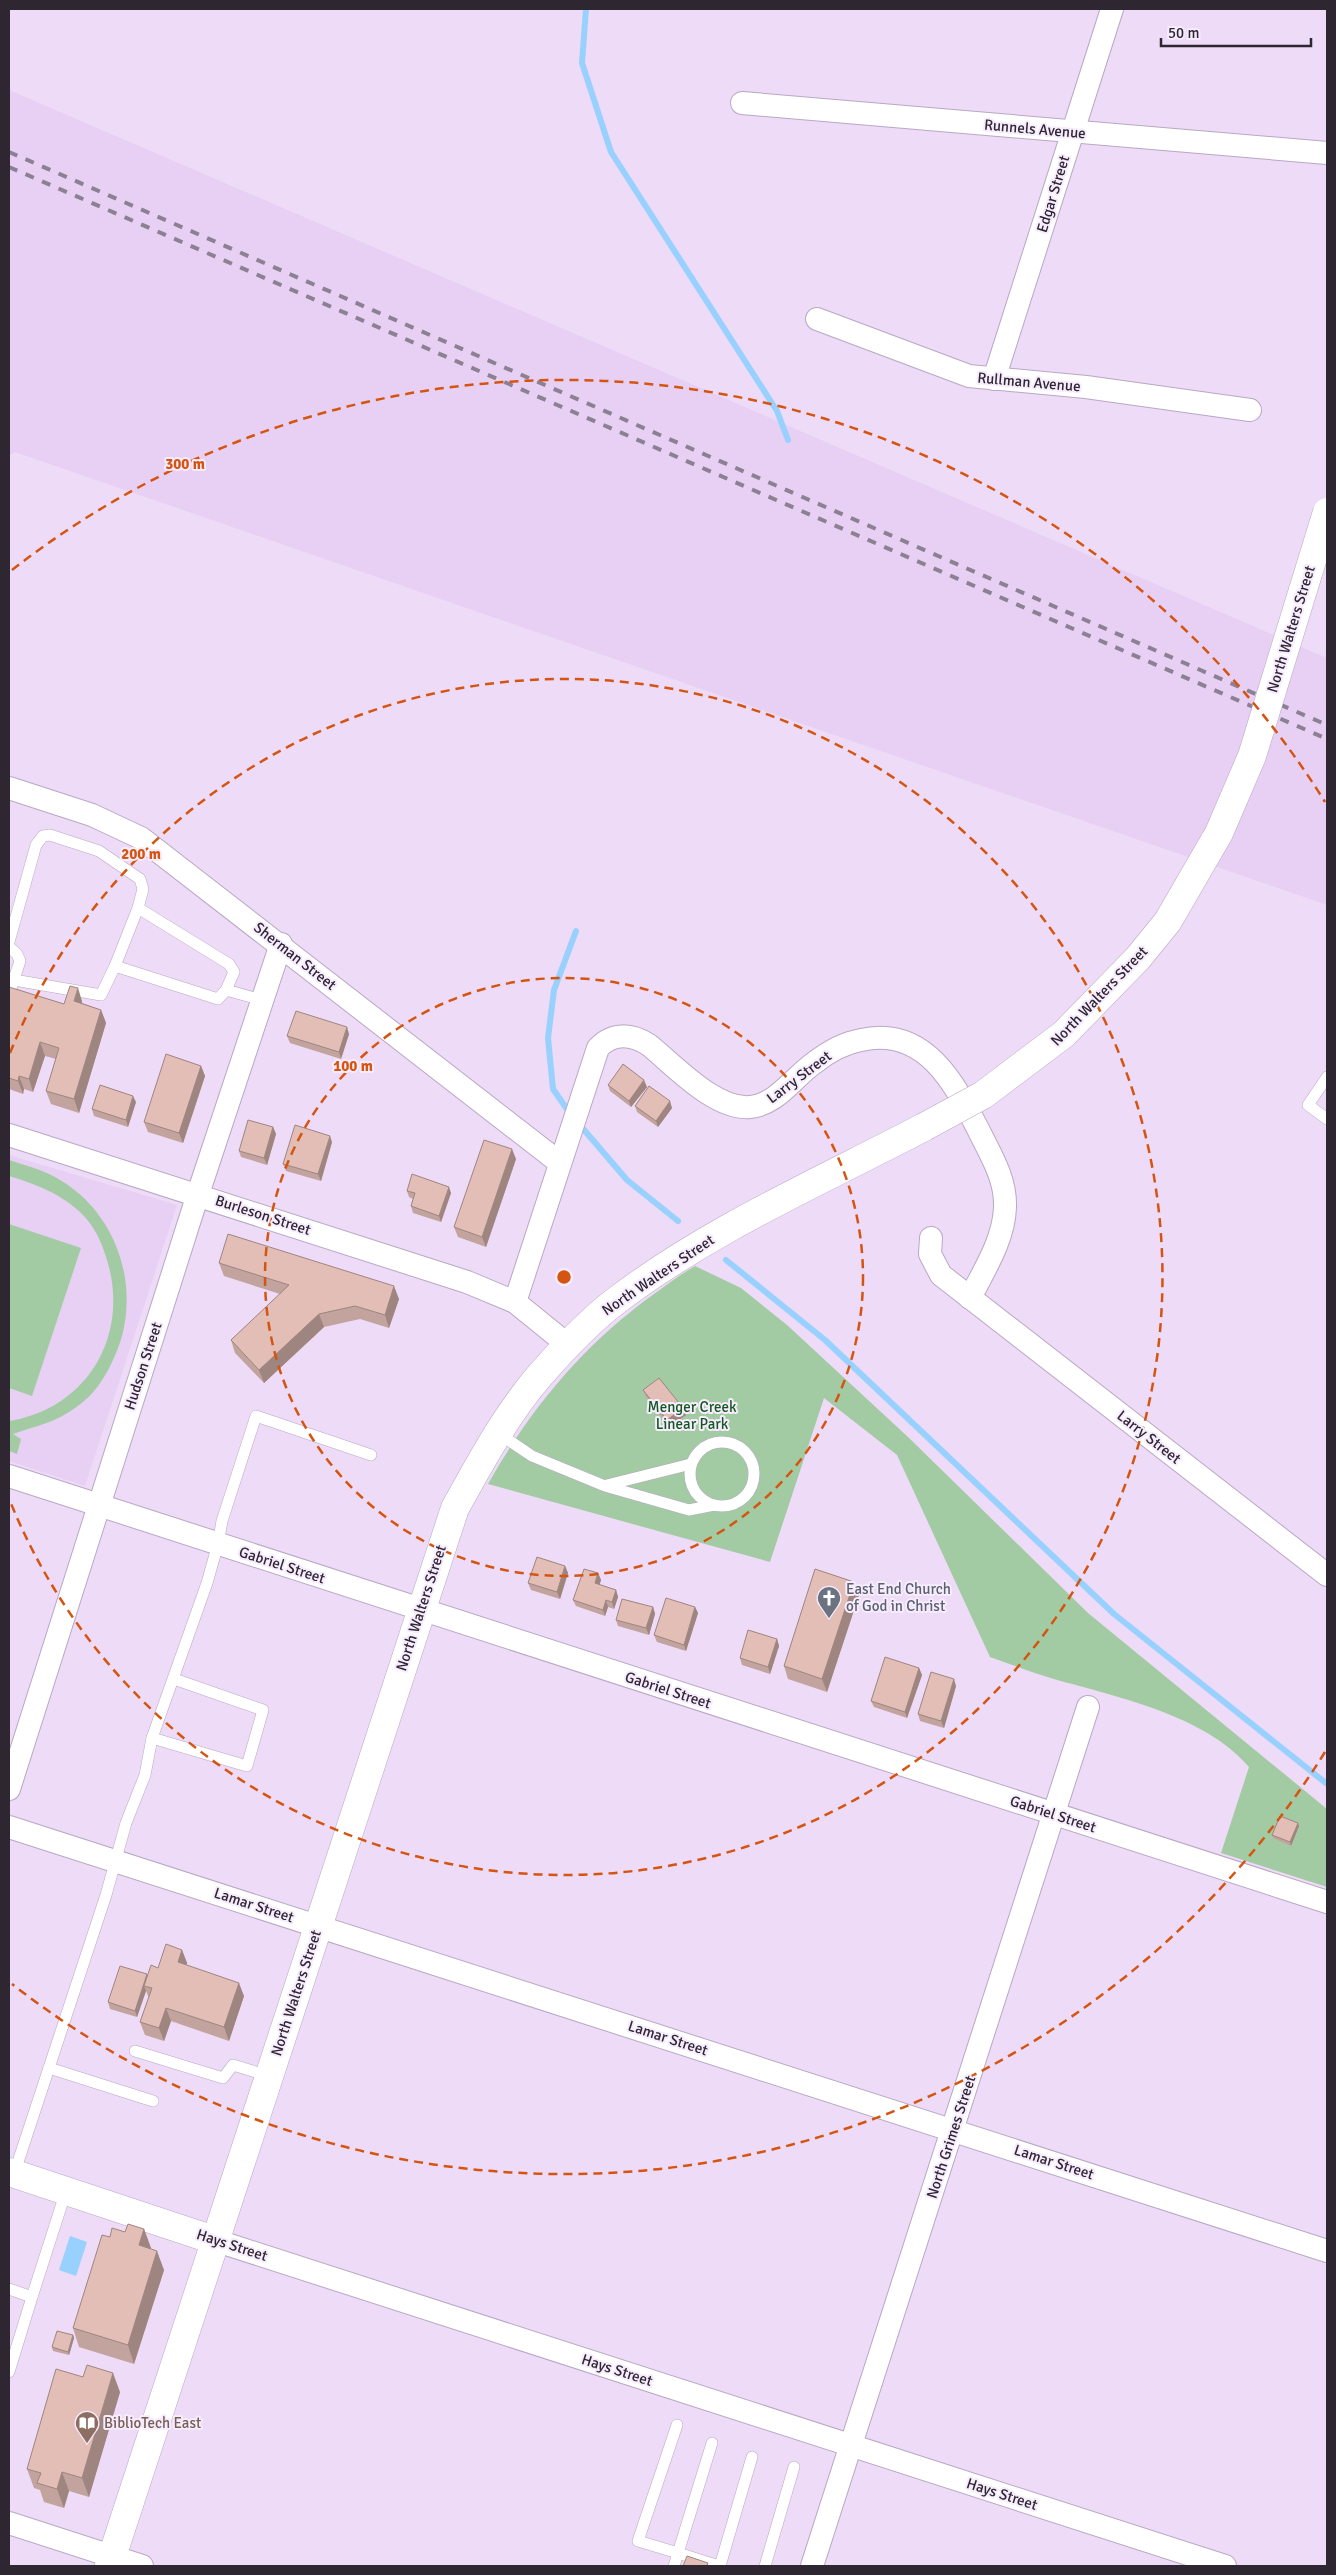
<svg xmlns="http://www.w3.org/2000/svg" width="1336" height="2575" font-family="Signika,sans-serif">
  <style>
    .built { fill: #e7d0f3 }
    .green { fill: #a2cba4 }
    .water { fill: #98d0fe }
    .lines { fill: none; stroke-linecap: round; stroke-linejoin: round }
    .stream { stroke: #98d0fe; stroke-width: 6 }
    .service-casing { stroke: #b9a8c3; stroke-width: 12 }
    .minor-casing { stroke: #b9a8c3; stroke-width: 24 }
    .tertiary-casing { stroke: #b9a8c3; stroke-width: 29 }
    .secondary-casing { stroke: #b9a8c3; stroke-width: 29 }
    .service { stroke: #fff; stroke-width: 11 }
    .minor { stroke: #fff; stroke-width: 22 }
    .tertiary { stroke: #fff; stroke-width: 28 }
    .secondary { stroke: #fff; stroke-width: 28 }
    .rail { stroke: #8c8093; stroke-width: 4; stroke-dasharray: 9 9; stroke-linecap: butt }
    .secondary-bridge-casing { stroke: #b9a8c3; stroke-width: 29; stroke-linecap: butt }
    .secondary-bridge { stroke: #fff; stroke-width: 28 }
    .wall { fill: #c2a39d }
    .shaded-wall { fill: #9e8580 }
    .building { fill: #e2beb7; stroke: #9e8580 }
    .ring { fill: none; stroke: #d55410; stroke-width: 2.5; stroke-dasharray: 9 6 }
    .labels { text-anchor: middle; stroke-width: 4; stroke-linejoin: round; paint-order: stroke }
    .street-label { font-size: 15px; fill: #2e2732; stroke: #f7ecfd }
    .park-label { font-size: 15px; fill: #11571f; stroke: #f7ecfd }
    .worship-label { font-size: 15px; fill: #5b616d; stroke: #f7ecfd; text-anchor: start }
    .education-label { font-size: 15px; fill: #785e54; stroke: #f7ecfd; text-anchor: start }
    .centre { fill: #d55410; stroke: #f7ecfd; stroke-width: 2.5 }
    .ring-label { font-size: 15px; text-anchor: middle; font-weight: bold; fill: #d55410; stroke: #f7ecfd; stroke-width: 4; stroke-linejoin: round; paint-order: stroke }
  </style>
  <rect width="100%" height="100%" fill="#eddbf7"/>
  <g class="built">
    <polygon points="9,90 1327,658 1327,905 15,452 9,456"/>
    <polygon points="9,1155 177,1205 85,1486 9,1461"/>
  </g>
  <g class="green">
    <path d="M9,1160C24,1165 41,1169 55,1177C112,1208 138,1275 122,1336C116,1357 102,1387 84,1401C59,1422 42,1424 13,1434L21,1439L17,1454L9,1451V1421C88,1408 130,1335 107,1260C102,1243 95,1227 82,1214C62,1194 35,1184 9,1176Z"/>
    <polygon points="9,1224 81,1248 32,1396 9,1388"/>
    <path d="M695,1266L741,1288L787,1325L908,1437L1088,1613L1327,1809V1887L1221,1853L1249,1767C1205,1715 1117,1697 1054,1679C1032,1673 1011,1664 990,1657L897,1455L824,1398L770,1562L488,1484C530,1409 584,1344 654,1294C668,1284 681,1274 695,1266Z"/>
  </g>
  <polygon class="water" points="70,2236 87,2242 76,2276 59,2270"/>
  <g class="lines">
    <g class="stream">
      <polyline points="586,9 582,63 611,152 777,411 788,440"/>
      <polyline points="571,1115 553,1089 548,1038 554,990 576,931"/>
      <polyline points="579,1124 627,1180 678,1221"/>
      <polyline points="726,1260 825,1340 1114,1614 1327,1784"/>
    </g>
    <g class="service-casing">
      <g id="service">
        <polyline points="9,942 36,845 43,836 50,835 99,851 140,879 143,889 138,908 229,964 234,972 226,990 218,999 115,966 101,995 14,980"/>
        <polyline points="9,947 17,954 20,961 9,994"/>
        <polyline points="115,966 138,908"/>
        <polyline points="226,990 262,1000"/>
        <polyline points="1327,1077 1308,1105 1327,1119"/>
        <polyline points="498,1433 532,1456 605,1486 689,1510 714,1505"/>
        <circle cx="722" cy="1474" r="32"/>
        <polyline points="607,1485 691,1464"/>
        <polyline points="152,1738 247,1766 263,1710 174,1679"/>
        <polyline points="135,2051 223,2078 233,2065 269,2076"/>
        <polyline points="49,2068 153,2101"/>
        <polyline points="14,2174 106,1895 126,1823 145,1775 152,1738 207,1583 218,1544 222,1521 256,1416 371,1455"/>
        <polyline points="9,2289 32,2297 66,2191"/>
        <polyline points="9,2372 32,2297"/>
        <polyline points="677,2425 638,2541 678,2553 712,2443"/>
        <polyline points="674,2566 678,2553 719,2566"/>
        <polyline points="720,2566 752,2457"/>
        <polyline points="765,2566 794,2467"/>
      </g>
    </g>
    <g class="minor-casing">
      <g id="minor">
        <polyline points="742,103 1327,153"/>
        <polyline points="817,319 969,376 1086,387 1250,410"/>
        <polyline points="994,379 1112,9"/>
        <polyline points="9,788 92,815 141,838 560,1163"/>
        <polyline points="9,1135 467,1282 515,1302 568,1345"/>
        <polyline points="931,1238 930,1254 941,1275 1327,1575"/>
        <path d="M515,1302L598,1048C613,1032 632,1034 649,1045C675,1066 715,1110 750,1107C776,1105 794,1077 814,1063C828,1052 844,1043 861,1040C926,1025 956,1086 980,1133C992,1157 1006,1180 1005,1207C1004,1240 984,1270 970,1298"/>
        <polyline points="9,1476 1327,1902"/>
        <polyline points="9,1789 198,1194 281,944"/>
        <polyline points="9,1827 1327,2251"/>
        <polyline points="214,2240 1225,2566"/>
        <polyline points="9,2523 142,2566"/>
        <polyline points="812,2566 1088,1707"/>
      </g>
    </g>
    <g class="tertiary-casing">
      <polyline id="tertiary" points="9,2172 214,2240"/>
    </g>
    <g class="secondary-casing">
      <path id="secondary" d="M109,2566L455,1508C481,1462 506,1414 541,1374C564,1348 589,1321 617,1300C711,1229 821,1181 924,1127"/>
    </g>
    <use href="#service" class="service"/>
    <use href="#minor" class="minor"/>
    <use href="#tertiary" class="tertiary"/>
    <use href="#secondary" class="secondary"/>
    <g class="rail">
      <polyline points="9,152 1327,725"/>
      <polyline points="9,167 1327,739"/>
    </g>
    <g class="secondary-bridge-casing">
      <polyline id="secondary-bridge" points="924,1127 983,1095 1064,1034 1138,958 1168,921 1219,833 1252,756 1327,512"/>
    </g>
    <use href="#secondary-bridge" class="secondary-bridge"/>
  </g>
  <g class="wall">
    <polygon points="9,988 64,1004 82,1001 82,1003 101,1010 106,1023 79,1113 51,1104 46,1091 56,1059 45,1056 33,1092 24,1089 23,1094 9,1089"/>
    <polygon points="349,1034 341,1059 290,1043 287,1036"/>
    <polygon points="201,1066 205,1076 183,1143 148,1132 144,1122"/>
    <polygon points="608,1085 647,1087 631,1107 610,1091"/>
    <polygon points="136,1102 128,1127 94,1116 92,1109"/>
    <polygon points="635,1106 672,1108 658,1127 637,1112"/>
    <polygon points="273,1127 276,1134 267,1165 241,1157 239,1151"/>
    <polygon points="332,1142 321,1181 286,1171 283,1164"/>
    <polygon points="516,1159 486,1247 458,1237 454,1227"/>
    <polygon points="407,1191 451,1193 441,1222 413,1213 411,1206 413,1199 409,1197"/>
    <polygon points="219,1263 399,1299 389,1328 360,1319 324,1327 264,1383 235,1353 231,1340 280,1294 224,1276"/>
    <polygon points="643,1390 686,1415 669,1427 646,1397"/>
    <polygon points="565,1566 568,1573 560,1599 531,1590 528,1583"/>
    <polygon points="598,1573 601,1580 599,1585 616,1590 618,1597 614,1609 608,1607 605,1616 576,1606 573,1600"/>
    <polygon points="859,1595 827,1692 788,1679 784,1666"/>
    <polygon points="653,1607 655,1614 649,1635 618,1626 616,1620"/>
    <polygon points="695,1607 698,1613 686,1651 657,1642 654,1635"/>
    <polygon points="777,1639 779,1646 770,1674 742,1665 740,1658"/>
    <polygon points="919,1668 922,1675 907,1718 874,1707 871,1701"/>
    <polygon points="956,1686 944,1728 920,1721 918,1714"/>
    <polygon points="1298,1823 1299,1826 1291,1846 1273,1838 1272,1835"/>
    <polygon points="182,1950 187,1963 187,1965 244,1996 229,2041 171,2021 164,2041 145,2035 140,2022 149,1998 146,1991 137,2017 110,2009 108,2002 147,1976"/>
    <polygon points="144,2229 151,2249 164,2270 134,2364 79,2347 73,2328 110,2237 125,2232"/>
    <polygon points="73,2335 74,2338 69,2355 53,2351 52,2347"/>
    <polygon points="120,2392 89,2497 69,2491 64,2508 44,2502 40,2490 34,2488 27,2469"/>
  </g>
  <g class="shaded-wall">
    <polygon points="78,988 82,1001 79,1014 74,1001"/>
    <polygon points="101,1010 106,1023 79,1113 74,1099"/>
    <polygon points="347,1027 349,1034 341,1059 339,1052"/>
    <polygon points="40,1042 45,1056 33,1092 29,1079"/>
    <polygon points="201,1066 205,1076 183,1143 179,1133"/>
    <polygon points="19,1076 24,1089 23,1094 18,1081"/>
    <polygon points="644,1080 647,1087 631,1107 629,1101"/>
    <polygon points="133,1096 136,1102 128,1127 126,1120"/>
    <polygon points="670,1101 672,1108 658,1127 656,1121"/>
    <polygon points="273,1127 276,1134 267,1165 264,1158"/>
    <polygon points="330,1136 332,1142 321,1181 318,1174"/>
    <polygon points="512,1149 516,1159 486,1247 482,1237"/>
    <polygon points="449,1187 451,1193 441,1222 439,1216"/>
    <polygon points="394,1286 399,1299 389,1328 385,1315"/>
    <polygon points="319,1314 324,1327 264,1383 259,1370"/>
    <polygon points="683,1408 686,1415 669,1427 667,1420"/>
    <polygon points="565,1566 568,1573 560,1599 557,1592"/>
    <polygon points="598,1573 601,1580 598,1590 595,1583"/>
    <polygon points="854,1582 859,1595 827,1692 822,1679"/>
    <polygon points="616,1590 618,1597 614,1609 612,1602"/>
    <polygon points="606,1600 608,1607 605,1616 603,1610"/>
    <polygon points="653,1607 655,1614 649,1635 646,1628"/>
    <polygon points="695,1607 698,1613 686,1651 684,1645"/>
    <polygon points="777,1639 779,1646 770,1674 768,1667"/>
    <polygon points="919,1668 922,1675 907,1718 905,1712"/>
    <polygon points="954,1679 956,1686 944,1728 941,1721"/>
    <polygon points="1298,1823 1299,1826 1291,1846 1290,1842"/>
    <polygon points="182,1950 187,1963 183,1975 178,1962"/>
    <polygon points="147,1974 149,1981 144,1986 146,1991 137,2017 135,2011"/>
    <polygon points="239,1983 244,1996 229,2041 224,2027"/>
    <polygon points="166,2008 171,2021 164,2041 159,2028"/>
    <polygon points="144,2229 151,2248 146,2264 139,2245"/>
    <polygon points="157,2251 164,2270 134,2364 128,2345"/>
    <polygon points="73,2335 74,2338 69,2355 68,2352"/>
    <polygon points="113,2373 120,2392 89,2497 82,2478"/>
    <polygon points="62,2472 69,2491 64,2508 57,2489"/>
  </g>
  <g class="building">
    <polygon points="70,986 78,988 74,1001 101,1010 74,1099 46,1091 59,1048 40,1042 29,1079 19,1076 18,1081 9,1078 9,987 64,1004"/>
    <polygon points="296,1011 347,1027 339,1052 287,1036"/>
    <polygon points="166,1054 201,1066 179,1133 144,1122"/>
    <polygon points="623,1064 644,1080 629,1101 608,1085"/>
    <polygon points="100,1085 133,1096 126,1120 92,1109"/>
    <polygon points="649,1086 670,1101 656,1121 635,1106"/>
    <polygon points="248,1120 273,1127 264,1158 239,1151"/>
    <polygon points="295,1125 330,1136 318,1174 283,1164"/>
    <polygon points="484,1140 512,1149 482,1237 454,1227"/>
    <polygon points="412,1174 449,1187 439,1216 411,1206 415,1193 407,1191"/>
    <polygon points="228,1234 394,1286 385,1315 355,1306 319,1314 259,1370 231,1340 289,1285 219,1263"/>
    <polygon points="659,1378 683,1408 667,1420 643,1390"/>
    <polygon points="537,1557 565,1566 557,1592 528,1583"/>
    <polygon points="584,1569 598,1573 595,1583 616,1590 612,1602 606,1600 603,1610 573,1600"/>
    <polygon points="815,1569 854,1582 822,1679 784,1666"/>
    <polygon points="666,1598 695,1607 684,1645 654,1635"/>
    <polygon points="622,1599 653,1607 646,1628 616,1620"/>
    <polygon points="748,1630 777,1639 768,1667 740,1658"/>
    <polygon points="885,1657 919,1668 905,1712 871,1701"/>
    <polygon points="931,1672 954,1679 941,1721 918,1714"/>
    <polygon points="1280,1816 1298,1823 1290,1842 1272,1835"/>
    <polygon points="166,1944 182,1950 178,1962 239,1983 224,2027 166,2008 159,2028 140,2022 152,1988 144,1986 151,1965 158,1968"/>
    <polygon points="120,1966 147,1974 135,2011 108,2002"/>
    <polygon points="128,2224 144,2229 139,2245 157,2251 128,2345 73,2328 102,2235 110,2237 112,2228 125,2232"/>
    <polygon points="57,2331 73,2335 68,2352 52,2347"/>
    <polygon points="87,2365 113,2373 82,2478 62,2472 57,2489 37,2483 41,2473 27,2469 56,2369 83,2377"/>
    <polygon points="687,2556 708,2563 707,2566 683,2566"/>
  </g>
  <g class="ring">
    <circle cx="564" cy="1277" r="299"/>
    <path d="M10 1053A598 598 0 1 1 10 1501"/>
    <path d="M1325 1752A897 897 0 0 1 12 1984M12 570A897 897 0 0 1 1325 802"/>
  </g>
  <defs>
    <g id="church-pin" transform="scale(1.25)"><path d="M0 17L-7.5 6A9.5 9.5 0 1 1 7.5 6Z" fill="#6b7280" stroke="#f7ecfd"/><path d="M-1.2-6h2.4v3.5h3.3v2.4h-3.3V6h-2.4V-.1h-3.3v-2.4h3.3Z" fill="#fff"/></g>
    <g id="library-pin" transform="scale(1.25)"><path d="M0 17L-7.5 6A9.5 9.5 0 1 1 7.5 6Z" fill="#8d6e63" stroke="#f7ecfd"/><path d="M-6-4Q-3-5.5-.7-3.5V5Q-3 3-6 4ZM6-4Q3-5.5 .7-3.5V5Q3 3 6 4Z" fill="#fff"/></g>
  </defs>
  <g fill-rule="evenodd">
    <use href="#church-pin" x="829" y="1598"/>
    <use href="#library-pin" x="87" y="2423"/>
  </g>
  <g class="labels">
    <g class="street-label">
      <text transform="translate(1035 129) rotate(5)" y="5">Runnels Avenue</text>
      <text transform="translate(1053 194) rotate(-73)" y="5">Edgar Street</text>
      <text transform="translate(1029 382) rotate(5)" y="5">Rullman Avenue</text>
      <text transform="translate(1291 629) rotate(-73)" y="5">North Walters Street</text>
      <text transform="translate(295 956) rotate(38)" y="5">Sherman Street</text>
      <text transform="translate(1099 996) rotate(-46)" y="5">North Walters Street</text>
      <text transform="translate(799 1077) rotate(-37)" y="5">Larry Street</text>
      <text transform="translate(263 1215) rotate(18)" y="5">Burleson Street</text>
      <text transform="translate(658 1275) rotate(-34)" y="5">North Walters Street</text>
      <text transform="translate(143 1366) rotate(-72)" y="5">Hudson Street</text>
      <text transform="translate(1149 1437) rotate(38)" y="5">Larry Street</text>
      <text transform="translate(282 1565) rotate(18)" y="5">Gabriel Street</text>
      <text transform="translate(421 1608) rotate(-72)" y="5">North Walters Street</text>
      <text transform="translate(668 1690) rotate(18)" y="5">Gabriel Street</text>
      <text transform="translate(1053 1814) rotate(18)" y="5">Gabriel Street</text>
      <text transform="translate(254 1905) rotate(18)" y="5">Lamar Street</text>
      <text transform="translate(296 1993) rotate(-72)" y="5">North Walters Street</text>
      <text transform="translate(668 2038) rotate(18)" y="5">Lamar Street</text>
      <text transform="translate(951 2137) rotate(-72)" y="5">North Grimes Street</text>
      <text transform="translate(1054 2162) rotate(18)" y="5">Lamar Street</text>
      <text transform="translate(232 2245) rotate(18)" y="5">Hays Street</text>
      <text transform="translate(617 2370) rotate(18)" y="5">Hays Street</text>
      <text transform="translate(1002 2494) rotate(18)" y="5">Hays Street</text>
    </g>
    <g class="park-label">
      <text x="692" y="1412">Menger Creek<tspan x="692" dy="17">Linear Park</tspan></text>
    </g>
    <g class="worship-label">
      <text x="846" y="1594">East End Church<tspan x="846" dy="17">of God in Christ</tspan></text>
    </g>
    <g class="education-label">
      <text x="104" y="2428">BiblioTech East</text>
    </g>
  </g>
  <circle cx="564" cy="1277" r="8" class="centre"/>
  <g class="ring-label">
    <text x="185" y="469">300 m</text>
    <text x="141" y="859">200 m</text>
    <text x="353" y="1071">100 m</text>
  </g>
  <rect width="1336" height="2575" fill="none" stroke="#2e2732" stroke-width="20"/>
  <path d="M1161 38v8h150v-8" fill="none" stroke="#2e2732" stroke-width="2.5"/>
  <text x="1168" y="38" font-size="15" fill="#2e2732" stroke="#f7ecfd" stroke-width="4" paint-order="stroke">50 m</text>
</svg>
